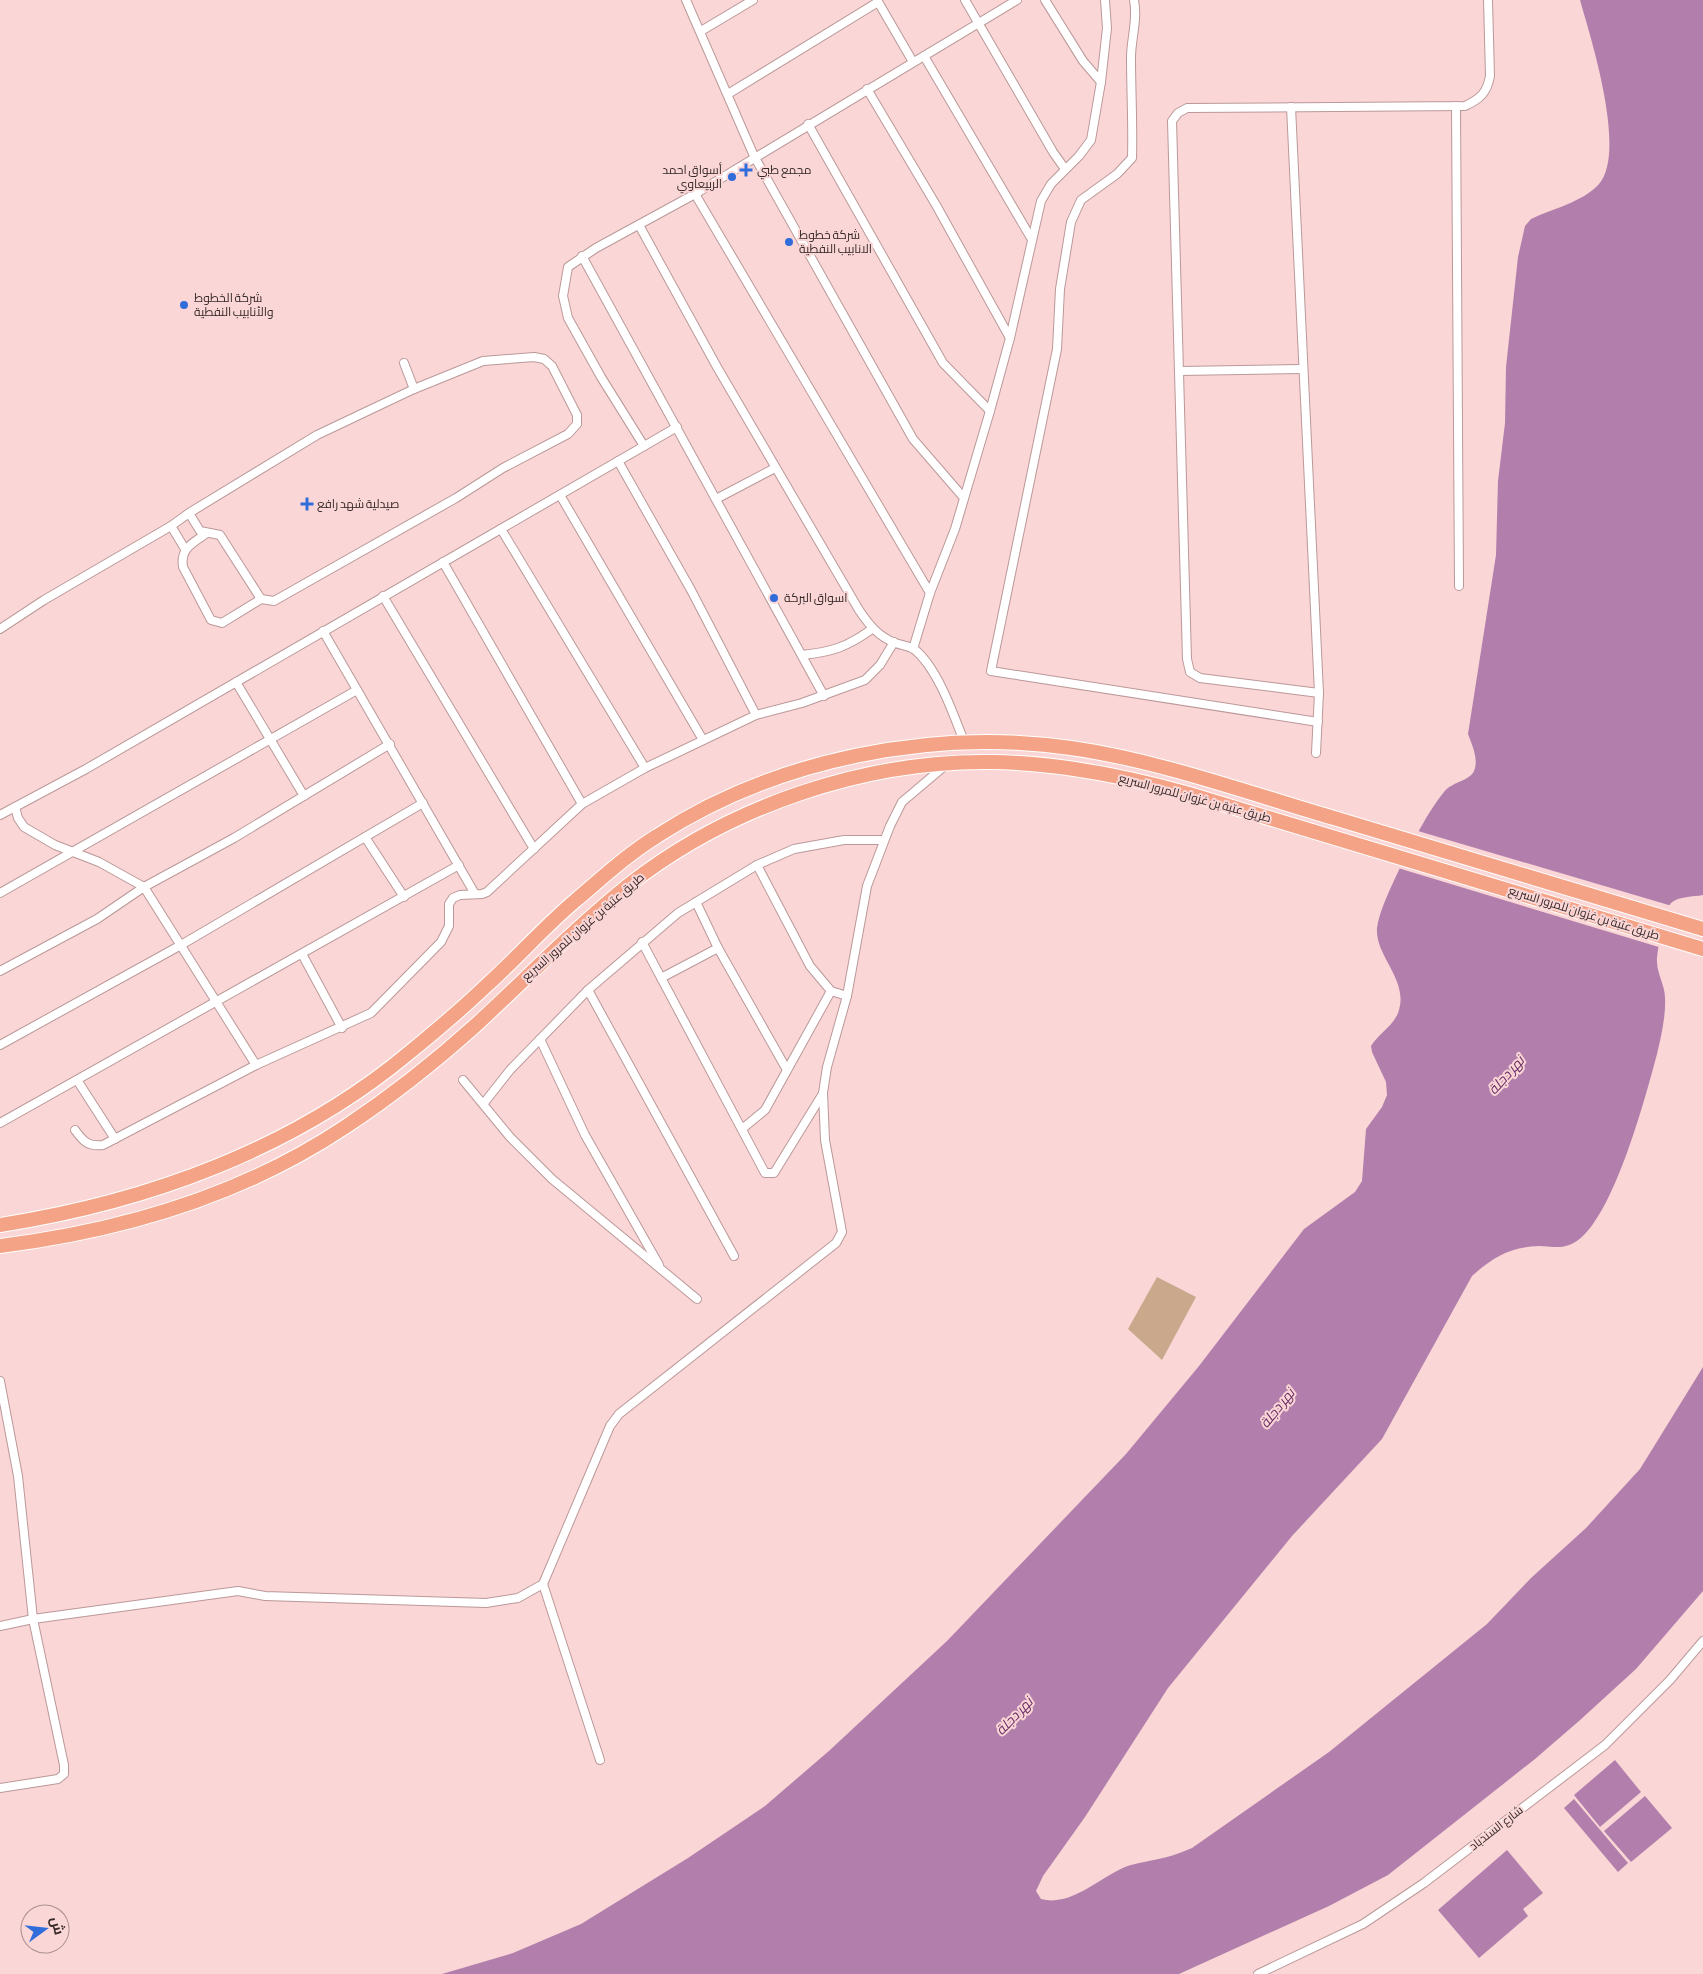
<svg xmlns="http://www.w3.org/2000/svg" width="1703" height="1974" font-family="'Asap Condensed',Cairo,sans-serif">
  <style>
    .green { fill: #c9a88c }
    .water { fill: #b27fac }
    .pier { fill: #fad6d6 }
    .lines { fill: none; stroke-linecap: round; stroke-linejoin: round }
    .street-casing { stroke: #bb9899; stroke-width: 10 }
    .highway-casing { stroke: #fff; stroke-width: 16 }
    .street { stroke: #fff; stroke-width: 8 }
    .highway { stroke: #f4a387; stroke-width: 14 }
    .poi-dot { fill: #306ddb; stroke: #fad6d6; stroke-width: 2 }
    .labels { text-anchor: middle; stroke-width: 4; stroke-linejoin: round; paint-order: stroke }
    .poi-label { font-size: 12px; fill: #362828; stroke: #fad6d6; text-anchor: start }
    .street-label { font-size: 12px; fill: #362828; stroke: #fad6d6 }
    .water-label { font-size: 14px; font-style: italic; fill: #6b2c66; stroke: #fad6d6 }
  </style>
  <rect width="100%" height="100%" fill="#fad6d6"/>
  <polygon class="green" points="1157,1277 1196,1297 1162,1360 1128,1329"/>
  <g class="water">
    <path d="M1580,0H1703V895C1693,897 1679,896 1671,903C1666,907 1656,954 1657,962C1657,973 1665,986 1665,998C1666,1016 1661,1037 1657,1054C1646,1095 1610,1233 1569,1245C1558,1249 1549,1246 1539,1246C1510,1247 1493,1257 1472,1276L1382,1439L1292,1536L1168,1688L1085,1817L1043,1876L1036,1891L1041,1899C1071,1907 1099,1878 1125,1867C1138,1862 1153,1861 1167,1857C1175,1855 1184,1851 1192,1848L1329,1752L1487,1624L1531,1578L1586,1528L1640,1469L1703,1367V1591L1636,1669L1579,1721L1535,1759L1388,1875L1329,1906L1179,1974H442L513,1953L581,1924L688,1858L765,1806L830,1750L947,1641L1126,1454L1199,1366L1304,1229L1355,1192L1362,1181L1366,1129L1382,1107L1387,1095L1386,1082L1372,1052L1371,1046C1379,1033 1395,1025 1399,1010C1408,979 1375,956 1377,928C1379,914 1386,898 1392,885C1405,857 1425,815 1444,792C1451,782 1470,781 1474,771C1479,759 1472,745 1468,734L1496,555L1498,481L1505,423L1506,367L1518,257L1525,226L1531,219C1552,209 1583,202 1599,184C1627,151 1591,39 1580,0Z"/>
    <polygon points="1615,1760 1641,1792 1600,1827 1574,1795"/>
    <polygon points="1645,1796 1672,1828 1631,1862 1604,1831"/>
    <polygon points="1574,1799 1628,1863 1618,1872 1564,1808"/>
    <polygon points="1507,1850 1543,1893 1523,1909 1528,1916 1479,1958 1438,1910"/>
  </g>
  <polygon class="pier" points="1418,831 1672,906 1662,948 1398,868"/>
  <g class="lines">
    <g class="street-casing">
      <g id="street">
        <polyline points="686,0 754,156 913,439 964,498"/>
        <polyline points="877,0 913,62"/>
        <polyline points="965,0 1053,152 1065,169"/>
        <polyline points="1045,0 1083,61 1101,82"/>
        <path d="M1134,0C1138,20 1131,38 1131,58C1131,91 1133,124 1132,158L1117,174L1081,200L1071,222L1060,289L1057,349L991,671L1318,722"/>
        <polyline points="701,31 753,0"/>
        <polyline points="924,56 1031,238"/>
        <polyline points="867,89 936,205 1010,338"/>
        <polyline points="728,94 878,2"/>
        <polyline points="1456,106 1459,586"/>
        <polyline points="1291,107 1319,693 1316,753"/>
        <polyline points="808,124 943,363 990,411"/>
        <polyline points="695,194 930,593"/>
        <path d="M639,225L717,367L859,610C869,625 878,636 895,643C901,645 909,646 914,649C938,668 954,716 965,744"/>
        <polyline points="582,256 824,696"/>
        <polyline points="404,363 414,389"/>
        <polyline points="1180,371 1302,369"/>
        <polyline points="644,446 601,377 568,318 563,296 568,267 596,248 695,194 1017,0"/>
        <polyline points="618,461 691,590 756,715 802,703 865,680 880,665 894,642"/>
        <polyline points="560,495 703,740"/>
        <polyline points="716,499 775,468"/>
        <polyline points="171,526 185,549"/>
        <polyline points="501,529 645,768"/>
        <path d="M207,533C193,543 180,548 183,567L211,620L222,623L261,599"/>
        <polyline points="443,562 582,804"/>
        <polyline points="383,596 534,849"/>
        <polyline points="0,629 44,600 171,526 189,513 317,435 414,389 483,361 534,357 544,359 552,366 577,415 577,424 568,434 503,468 456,498 274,601 261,599 220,535 200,531 189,513"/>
        <polyline points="323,631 475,894"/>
        <polyline points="913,649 930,593 955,529 990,411 1010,338 1041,201 1051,184 1079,156 1091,140 1101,82 1107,28 1105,0"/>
        <path d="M802,655C832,652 847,647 872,629"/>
        <polyline points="236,682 304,796"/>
        <path d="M1319,693L1200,678L1190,672L1187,659L1172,121L1178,113L1187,108L1465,106C1480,99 1487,93 1490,76L1488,0"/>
        <polyline points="15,807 18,818 24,827 55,845 99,862 144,887 256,1065"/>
        <polyline points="0,815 86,769 677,427"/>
        <polyline points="365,837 404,897"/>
        <polyline points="757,865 810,966 831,991 847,996"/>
        <polyline points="0,893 357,690"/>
        <polyline points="696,902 718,948 787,1070"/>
        <polyline points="642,942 765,1173 774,1173 822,1095"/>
        <polyline points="302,954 342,1028"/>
        <polyline points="0,971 97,919 144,887 234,838 390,744"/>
        <polyline points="661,978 718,948"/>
        <polyline points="588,990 734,1256"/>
        <polyline points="540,1039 585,1135 659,1265"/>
        <polyline points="0,1045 181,945 423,803"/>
        <polyline points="77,1080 115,1139"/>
        <polyline points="463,1080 510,1137 552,1179 697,1299"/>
        <polyline points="484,1103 510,1070 588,990 678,913 757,865 794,849 844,840 884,840"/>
        <polyline points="0,1123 459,865"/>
        <polyline points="742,1129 765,1110 831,991"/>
        <path d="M75,1130C83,1141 88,1147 103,1145L256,1065L371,1013L441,942L449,926V904L453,898L460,895L482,894L487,892L582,804L645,768L756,715"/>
        <polyline points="0,1381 18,1476 33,1619 64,1765 64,1774 58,1779 0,1788"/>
        <polyline points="543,1584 600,1760"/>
        <polyline points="0,1626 33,1619 238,1591 265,1596 486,1603 518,1598 543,1584 610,1426 619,1414 836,1243 842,1232 825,1140 823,1093 827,1067 847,996 867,886 890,826 902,802 947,764"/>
        <polyline points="1258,1974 1363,1924 1424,1883 1605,1745 1670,1680 1703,1641"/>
      </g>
    </g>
    <g class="highway-casing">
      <g id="highway">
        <path d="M0,1225C148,1202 294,1149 410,1052C437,1030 463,1008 488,984C518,957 545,926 576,900C602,878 628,854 657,836C775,759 933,728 1071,748C1161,761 1248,793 1334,818C1457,855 1580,892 1703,929"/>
        <path d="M0,1246C121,1231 243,1195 345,1127C392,1096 436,1061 477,1024C528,977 576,927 630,884C730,806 865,760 992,762C1059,763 1125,776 1189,794L1703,949"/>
      </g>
    </g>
    <use href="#street" class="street"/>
    <use href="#highway" class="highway"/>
  </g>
  <g class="poi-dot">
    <path d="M743.5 162.5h5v5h5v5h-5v5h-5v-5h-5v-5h5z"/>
    <circle cx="732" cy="177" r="5"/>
    <circle cx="789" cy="242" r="5"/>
    <circle cx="184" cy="305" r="5"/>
    <path d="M304.5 496.5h5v5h5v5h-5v5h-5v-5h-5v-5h5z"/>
    <circle cx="774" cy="598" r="5"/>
  </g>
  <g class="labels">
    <g class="poi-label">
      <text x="722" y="174" text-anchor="end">أسواق احمد<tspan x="722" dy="14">الربيعاوي</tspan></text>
      <text x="757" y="174">مجمع طبي</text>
      <text x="799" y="239">شركة خطوط<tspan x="799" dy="14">الانابيب النفطية</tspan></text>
      <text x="194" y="302">شركة الخطوط<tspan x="194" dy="14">والأنابيب النفطية</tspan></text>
      <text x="317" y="508">صيدلية شهد رافع</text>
      <text x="784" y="602">اسواق البركة</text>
    </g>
    <g class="street-label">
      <text transform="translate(1195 798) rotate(15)" y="4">طريق عتبة بن غزوان للمرور السريع</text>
      <text transform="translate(1584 913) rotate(17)" y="4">طريق عتبة بن غزوان للمرور السريع</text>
      <text transform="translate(583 927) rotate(-41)" y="4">طريق عتبة بن غزوان للمرور السريع</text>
      <text transform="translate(1496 1828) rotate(-38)" y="4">شارع السندباد</text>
    </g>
    <g class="water-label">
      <text transform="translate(1506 1075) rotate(-48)" y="5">نهر دجلة</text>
      <text transform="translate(1277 1408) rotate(-51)" y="5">نهر دجلة</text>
      <text transform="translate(1014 1716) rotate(-46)" y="5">نهر دجلة</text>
    </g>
  </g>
  <g transform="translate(45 1929) rotate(75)"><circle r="24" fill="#fad6d6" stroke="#ac9090"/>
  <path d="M0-4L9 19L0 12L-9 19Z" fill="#306ddb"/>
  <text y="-8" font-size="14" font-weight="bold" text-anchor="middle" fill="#362828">ش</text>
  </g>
</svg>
